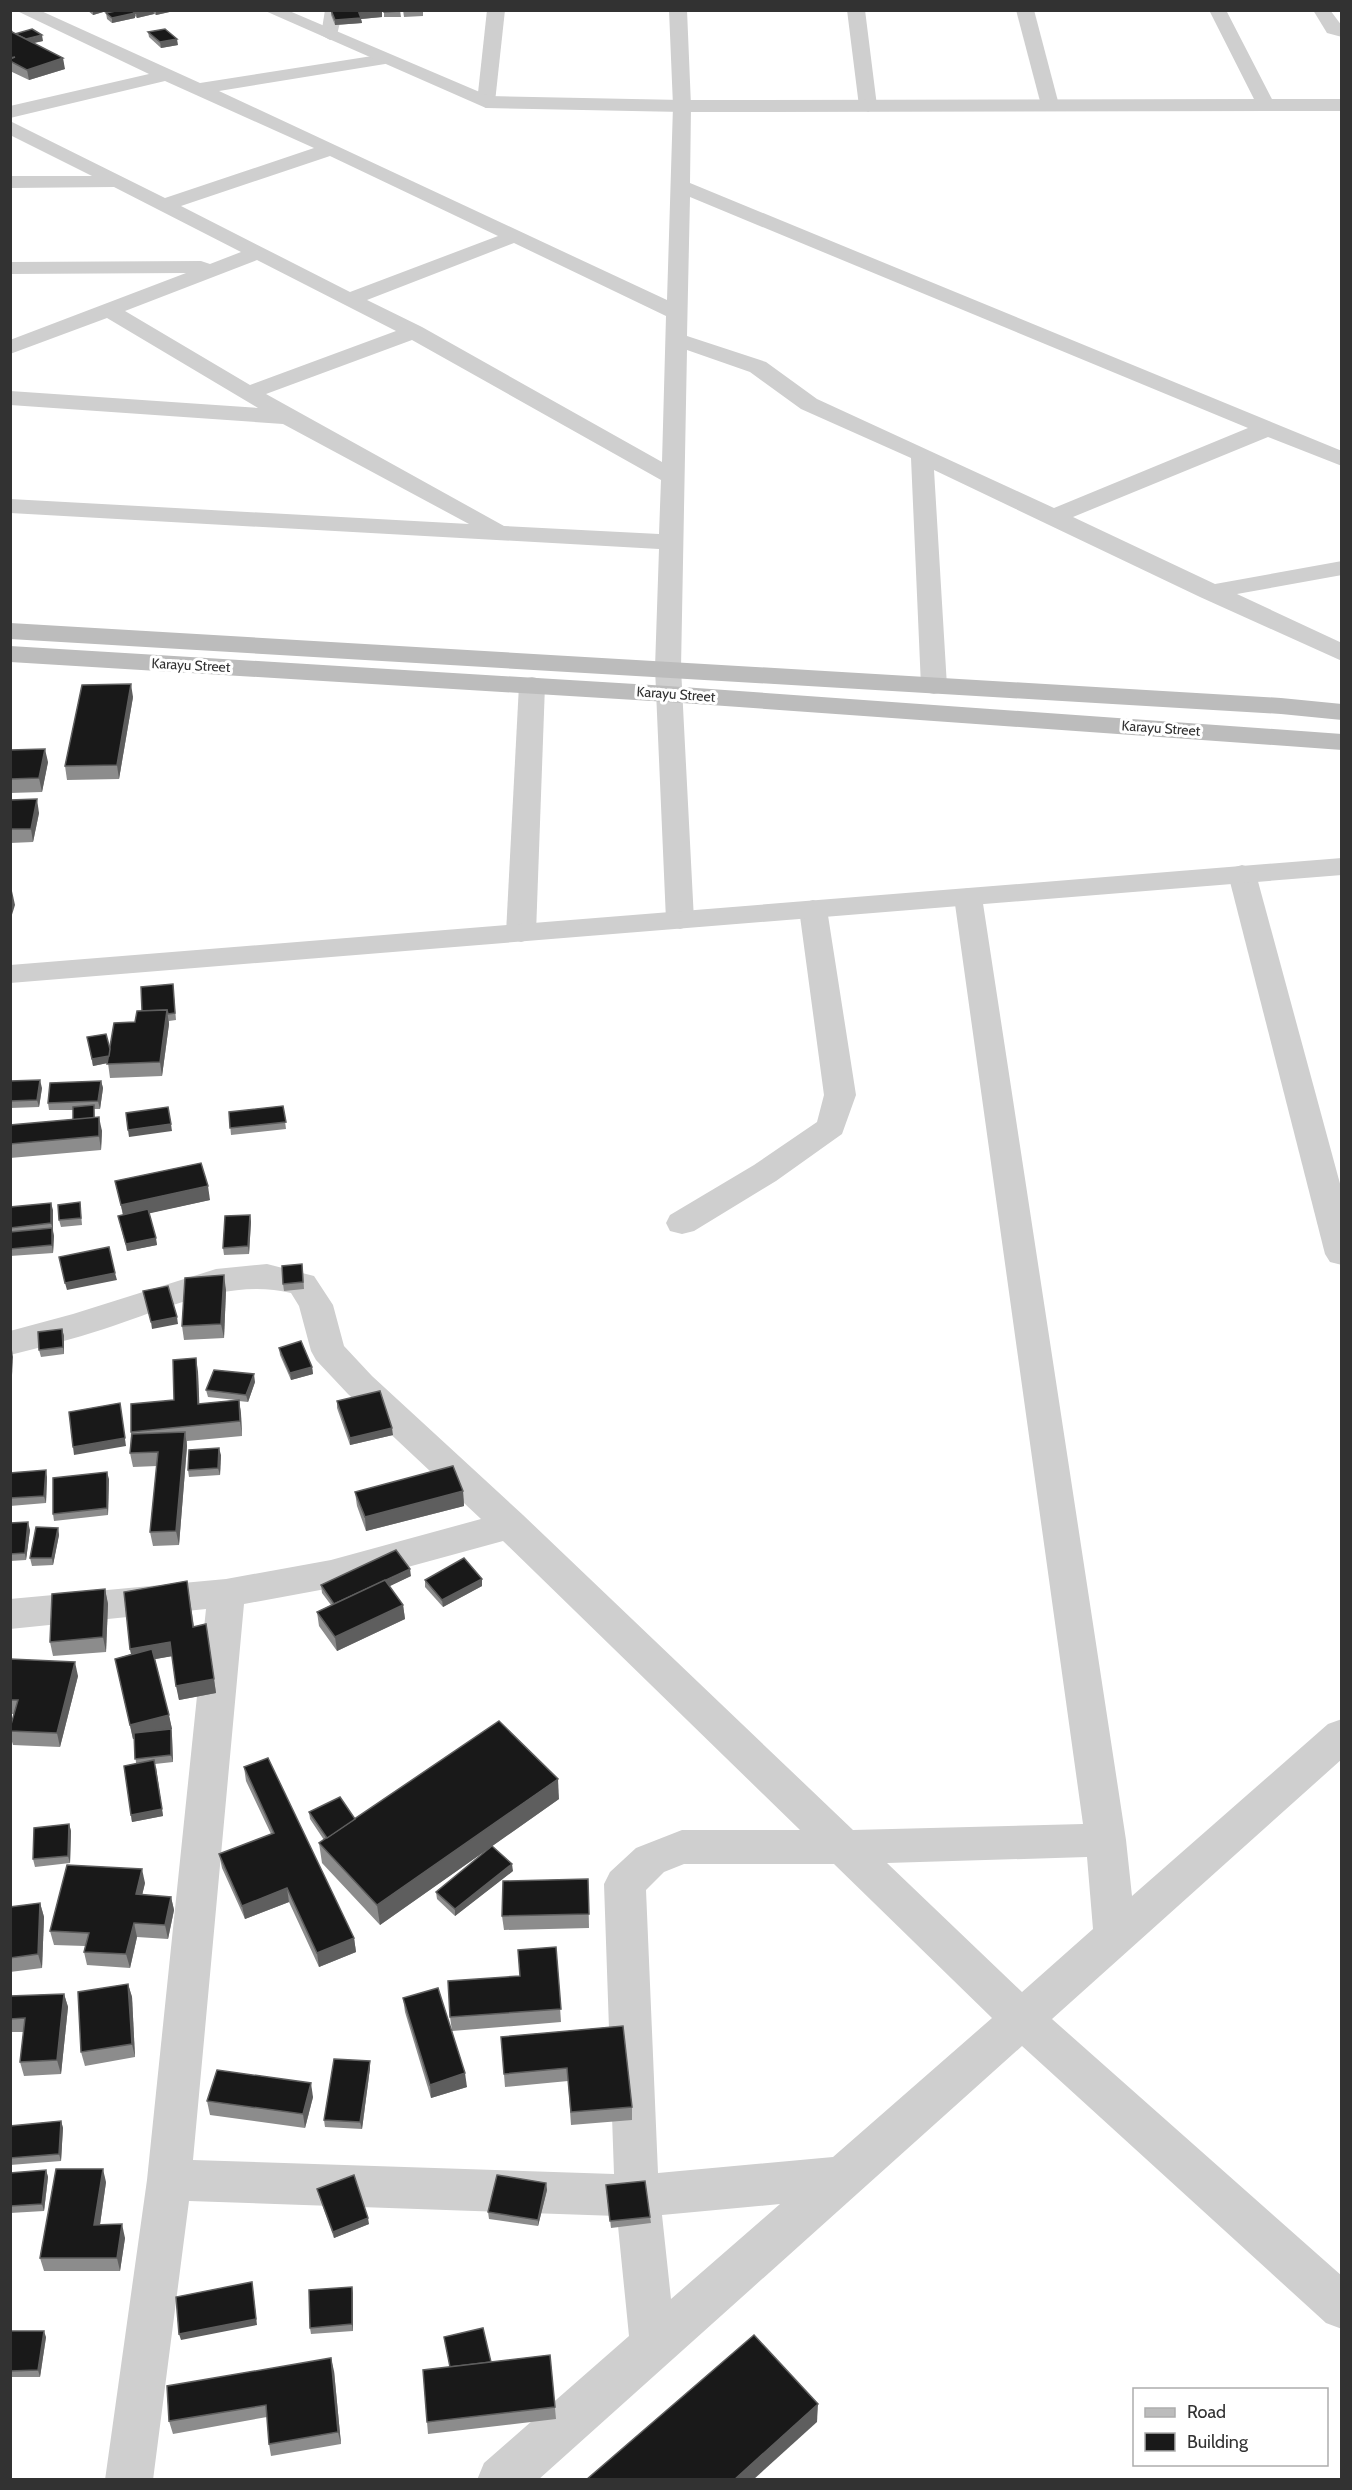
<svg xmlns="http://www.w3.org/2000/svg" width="1352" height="2490" font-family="Cabin,sans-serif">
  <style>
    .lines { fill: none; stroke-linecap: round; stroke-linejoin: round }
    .minor { fill: #cfcfcf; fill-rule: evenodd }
    .tertiary { fill: #cfcfcf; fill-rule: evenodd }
    .secondary { fill: #bcbcbc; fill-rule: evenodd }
    .wall { fill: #8c8c8c }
    .shaded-wall { fill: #5e5e5e }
    .building { fill: #191919; stroke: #5e5e5e; stroke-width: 1.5 }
    .labels { text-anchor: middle; stroke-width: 6; stroke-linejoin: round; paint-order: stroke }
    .far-street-label { font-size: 14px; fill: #323232; stroke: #fff }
  </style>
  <rect width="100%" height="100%" fill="#fff"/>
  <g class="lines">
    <g class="minor">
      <path d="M15,10H39L200,83L385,54L391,55L394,59L385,64L219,91L667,300L673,106L669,10H687L691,106L690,183L1342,451V466L1268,437L1073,517L1215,584L1342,561V575L1237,594L1342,643V661L1200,597L934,470L947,686L943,692L934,694L925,692L921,686L911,458L801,409L750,372L687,350L681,668L694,920L690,926L680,929L670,926L666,920L655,668L659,549L10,513V499L469,524L283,424L10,405V391L258,408L107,318L10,354V340L186,273L10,274V262L201,261L210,264L241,252L114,187L10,188V176H92L10,135V121L165,198L314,148L165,81L10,118V106L149,74ZM330,156L498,236L350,292L181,206ZM690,197L1248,428L1054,508L817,399L766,362L687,336ZM514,243L666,316L662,462L422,327L367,300ZM257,260L396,331L250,385L125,311ZM412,340L661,480L659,534L504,526L266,394Z"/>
      <polygon points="325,10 343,10 336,39 330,40 321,35"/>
      <polygon points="487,10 505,10 495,102 486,108 477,102"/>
      <polygon points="847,10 865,10 877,106 868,112 859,106"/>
      <polygon points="1016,10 1034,10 1059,105 1057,109 1043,109 1041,105"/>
      <polygon points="1209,10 1226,10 1275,105 1273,109 1259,109 1257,105"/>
      <polygon points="1313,10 1330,10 1342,26 1342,37 1327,33"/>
      <polygon points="532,677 541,679 545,685 536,933 531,939 521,942 511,939 506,933 519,685 523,679"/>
      <polygon points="1242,865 1252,868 1256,874 1342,1191 1342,1265 1330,1262 1325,1254 1228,874 1232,868"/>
      <path d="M968,888L978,891L982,897L1126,1840L1132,1896L1328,1724L1342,1719V1759L1052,2019L1342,2276V2329L1326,2323L1022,2046L538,2480H477L484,2463L629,2336L617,2216L189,2201L153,2480H105L147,2180L206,1609L10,1629V1599L226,1579L331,1560L481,1519L348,1394L316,1360L311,1351L299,1306L291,1293C228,1278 163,1310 104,1329C73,1339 42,1347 10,1355V1331L73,1314L216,1269L267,1264L314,1276L333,1305L344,1346L372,1376L523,1515L853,1830L1083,1824L954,897L958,891ZM503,1541L800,1830H682L636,1848L610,1872L604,1884L614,2174L193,2160L244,1604L331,1588ZM1087,1857L1093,1929L1022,1992L887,1863ZM684,1864H834L992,2018L833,2157L658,2173L646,1890L664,1872ZM780,2204L671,2299L662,2215Z"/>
      <polygon points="813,900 823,903 827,909 856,1095 842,1134 776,1181 694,1231 682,1234 670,1231 666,1223 670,1215 754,1165 817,1122 824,1095 799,909 803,903"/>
    </g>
    <g class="tertiary">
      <polygon points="263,10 287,10 489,96 682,100 1342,99 1342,111 682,112 486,108"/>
      <polygon points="1342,858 1342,875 10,983 10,965"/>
    </g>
    <g class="secondary">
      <polygon points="10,623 1281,698 1342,704 1342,720 1281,714 10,639"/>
      <polygon points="10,646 668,686 1342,734 1342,750 668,702 10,662"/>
    </g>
  </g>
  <g class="wall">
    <polygon points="87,10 110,10 93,15"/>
    <polygon points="120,10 174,10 174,11 156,15 153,13 154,14 137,18 135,16 135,18 112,23 107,19 106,13"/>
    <polygon points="331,10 382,17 361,19 362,23 335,25 331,15"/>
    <polygon points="384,10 400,10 401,17 384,17"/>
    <polygon points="403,10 423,10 423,16 404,17"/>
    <polygon points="10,26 13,32 15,34 43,41 33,43 65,69 29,80 10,71"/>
    <polygon points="148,32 178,45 161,48 149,37"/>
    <polygon points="133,697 119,779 67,780 65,766"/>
    <polygon points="10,750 48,762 42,792 10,793"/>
    <polygon points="10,800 39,813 33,842 10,843"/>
    <polygon points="173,984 176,1020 169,1021 169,1024 162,1076 110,1078 108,1063 93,1066 87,1037 110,1049 135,1022 142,1011"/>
    <polygon points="10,1081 42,1088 39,1107 10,1108"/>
    <polygon points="101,1081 103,1088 100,1109 94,1109 95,1118 102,1131 101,1150 10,1158 10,1125 73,1120 73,1110 49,1110 48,1103"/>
    <polygon points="283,1106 286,1129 231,1135 229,1112"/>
    <polygon points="115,1181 210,1200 149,1213 157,1245 127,1251 118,1216 123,1215"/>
    <polygon points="80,1202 82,1225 61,1227 59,1220"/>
    <polygon points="10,1207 53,1210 53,1230 54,1236 53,1253 10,1256"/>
    <polygon points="250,1215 251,1222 249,1254 224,1255 223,1248"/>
    <polygon points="303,1271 304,1289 284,1291 283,1284"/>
    <polygon points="226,1290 224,1338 184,1340 182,1326"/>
    <polygon points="62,1329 64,1336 64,1354 41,1357 39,1350"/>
    <polygon points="279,1348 312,1367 313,1374 291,1380 280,1355"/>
    <polygon points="198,1372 199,1404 236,1400 208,1397 206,1390 255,1382 248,1402 239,1401 241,1414 242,1436 187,1441 187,1446 179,1545 153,1546 150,1532 157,1466 133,1467 130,1453 131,1432 174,1400"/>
    <polygon points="337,1401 393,1435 350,1445 337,1408"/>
    <polygon points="221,1455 220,1475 189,1477 188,1470"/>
    <polygon points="10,1473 47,1477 46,1503 10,1506"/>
    <polygon points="109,1479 108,1515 54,1521 53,1514"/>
    <polygon points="463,1491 464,1506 366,1531 357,1506 355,1492"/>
    <polygon points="10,1523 30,1530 26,1560 10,1561"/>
    <polygon points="58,1528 59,1535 53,1565 32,1566 30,1558"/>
    <polygon points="411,1576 389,1586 403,1605 405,1619 337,1651 319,1626 317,1612 331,1605 322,1593 321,1585"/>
    <polygon points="425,1580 482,1586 443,1607 425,1587"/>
    <polygon points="187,1581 194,1626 208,1638 216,1693 179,1700 172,1656 155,1659 172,1729 171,1729 172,1736 173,1762 155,1764 163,1816 132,1822 131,1815 136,1763 134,1739 133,1739 115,1659 131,1654 130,1649"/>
    <polygon points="105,1589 108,1604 106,1652 53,1656 50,1642"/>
    <polygon points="10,1659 78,1676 60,1747 13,1745 10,1735 10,1728 14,1714 10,1714"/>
    <polygon points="244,1767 354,1938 356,1952 319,1967 289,1902 245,1919 222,1868 219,1854 271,1834 246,1781"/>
    <polygon points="559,1799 380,1925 322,1863 319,1843 324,1840 310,1819 309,1812 355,1819"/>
    <polygon points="69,1824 71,1831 70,1863 35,1867 33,1859"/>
    <polygon points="513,1871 455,1916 437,1899 436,1892"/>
    <polygon points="588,1879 589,1928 504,1930 502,1916"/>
    <polygon points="145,1883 142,1895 171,1897 174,1910 168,1939 137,1937 130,1968 87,1965 84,1952 85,1946 54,1945 50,1931"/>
    <polygon points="40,1903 44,1917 42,1968 10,1972 10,1907"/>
    <polygon points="556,1947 561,2022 452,2031 450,2017 520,1976"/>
    <polygon points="128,1984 132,1997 135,2057 85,2066 81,2052"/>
    <polygon points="64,1994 68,2007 61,2074 24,2076 20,2062 24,2032 10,2032 10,1996"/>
    <polygon points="403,1998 467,2087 431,2098 405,2012"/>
    <polygon points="623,2026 632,2107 632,2120 571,2125 568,2081 505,2087 501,2037"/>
    <polygon points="370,2061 370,2068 362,2129 325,2127 324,2120"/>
    <polygon points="313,2097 305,2128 210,2115 207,2101"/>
    <polygon points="61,2121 63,2128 61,2161 10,2165 10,2126"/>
    <polygon points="46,2170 48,2177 44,2211 10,2213 10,2173"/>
    <polygon points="106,2182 100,2225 125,2238 120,2271 44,2271 40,2258"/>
    <polygon points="546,2183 547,2190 538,2226 489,2219 488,2212"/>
    <polygon points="606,2185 650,2217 651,2223 611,2228"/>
    <polygon points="317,2189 369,2224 334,2238 319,2196"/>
    <polygon points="353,2293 353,2331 311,2334 310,2328"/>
    <polygon points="10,2331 46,2337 40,2377 10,2377"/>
    <polygon points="444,2337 491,2362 550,2355 556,2419 428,2434 427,2422 450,2367"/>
    <polygon points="334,2371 341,2444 271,2456 269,2444 267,2417 173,2434 169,2421"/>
  </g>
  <g class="shaded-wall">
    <polygon points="93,10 110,10 93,15"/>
    <polygon points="146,10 153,10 154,14 137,18 136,13"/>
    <polygon points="156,10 174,10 174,11 156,15"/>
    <polygon points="382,11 382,17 361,19 362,23 335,25 335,20 359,13"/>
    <polygon points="135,13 135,18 112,23 112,18"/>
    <polygon points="42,35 43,41 25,45 24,40"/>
    <polygon points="177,39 178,45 161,48 160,42"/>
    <polygon points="63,58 65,69 29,80 27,70"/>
    <polygon points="131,684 133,697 119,779 117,765"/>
    <polygon points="45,749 48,762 42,792 39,778"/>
    <polygon points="37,799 39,813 33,842 31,829"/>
    <polygon points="12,891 15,905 10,921 10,898"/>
    <polygon points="167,1010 169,1024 162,1076 160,1062"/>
    <polygon points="111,1055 112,1062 93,1066 92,1059"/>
    <polygon points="40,1080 42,1088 39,1107 37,1100"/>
    <polygon points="101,1081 103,1088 100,1109 98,1101"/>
    <polygon points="99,1117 102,1131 101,1150 99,1136"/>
    <polygon points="171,1124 172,1131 129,1137 128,1130"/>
    <polygon points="208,1186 210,1200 124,1219 121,1205"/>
    <polygon points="51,1203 53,1210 53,1230 51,1223"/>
    <polygon points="250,1215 251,1222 249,1254 248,1246"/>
    <polygon points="52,1228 54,1236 53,1253 52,1245"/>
    <polygon points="156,1238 157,1245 127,1251 126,1244"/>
    <polygon points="115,1273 117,1280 67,1290 65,1283"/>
    <polygon points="224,1275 226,1290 224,1338 221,1324"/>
    <polygon points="177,1317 178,1324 152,1329 151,1322"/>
    <polygon points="62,1329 64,1336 64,1354 63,1347"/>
    <polygon points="12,1350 13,1357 12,1375 10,1369"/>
    <polygon points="196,1358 198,1372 200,1419 198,1404"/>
    <polygon points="312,1367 313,1374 291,1380 290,1373"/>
    <polygon points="254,1374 255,1382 248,1402 246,1395"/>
    <polygon points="239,1400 241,1414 242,1436 240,1421"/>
    <polygon points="121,1411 126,1446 74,1455 73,1447"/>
    <polygon points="392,1428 393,1435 350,1445 350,1438"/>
    <polygon points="185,1432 187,1446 179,1545 176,1531"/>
    <polygon points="219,1448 221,1455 220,1475 218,1468"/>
    <polygon points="46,1470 47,1477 46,1503 44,1496"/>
    <polygon points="107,1472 109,1479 108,1515 107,1508"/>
    <polygon points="463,1491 464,1506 366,1531 365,1517"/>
    <polygon points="28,1522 30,1530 26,1560 25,1553"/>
    <polygon points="58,1528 59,1535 53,1565 52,1558"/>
    <polygon points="410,1569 411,1576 336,1612 335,1605"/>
    <polygon points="482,1579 482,1586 443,1607 442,1600"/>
    <polygon points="105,1589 108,1604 106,1652 103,1637"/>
    <polygon points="403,1605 405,1619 337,1651 335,1637"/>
    <polygon points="206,1624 216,1693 179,1700 176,1686"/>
    <polygon points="170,1642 173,1656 133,1663 130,1649"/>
    <polygon points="75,1662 78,1676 60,1747 57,1733"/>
    <polygon points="169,1715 172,1729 171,1729 172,1736 173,1762 171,1755 171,1729 133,1739 130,1725"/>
    <polygon points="156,1767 163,1816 132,1822 131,1815"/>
    <polygon points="558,1779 559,1799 380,1925 377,1905"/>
    <polygon points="69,1824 71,1831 70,1863 68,1856"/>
    <polygon points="512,1864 513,1871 455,1916 455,1909"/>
    <polygon points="142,1869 145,1883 139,1908 136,1894"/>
    <polygon points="287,1888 289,1902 245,1919 242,1906"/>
    <polygon points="171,1897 174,1910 168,1939 165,1925"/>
    <polygon points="40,1903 44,1917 42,1968 38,1954"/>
    <polygon points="134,1923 137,1937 130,1968 126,1954"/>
    <polygon points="354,1938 356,1952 319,1967 317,1953"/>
    <polygon points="128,1984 132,1997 135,2057 132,2044"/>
    <polygon points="64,1994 68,2007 61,2074 57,2060"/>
    <polygon points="370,2061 370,2068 362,2129 360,2122"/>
    <polygon points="465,2073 467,2087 431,2098 430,2085"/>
    <polygon points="311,2083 313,2097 305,2128 303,2114"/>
    <polygon points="61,2121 63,2128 61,2161 59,2154"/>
    <polygon points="103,2169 106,2182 98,2238 94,2225"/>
    <polygon points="46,2170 48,2177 44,2211 42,2204"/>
    <polygon points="546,2183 547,2190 538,2226 538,2220"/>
    <polygon points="368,2218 369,2224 334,2238 333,2232"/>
    <polygon points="122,2224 125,2238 120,2271 117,2258"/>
    <polygon points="252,2282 257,2325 181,2340 179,2334"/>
    <polygon points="352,2287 353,2293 353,2331 352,2324"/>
    <polygon points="44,2331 46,2337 40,2377 38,2370"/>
    <polygon points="331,2358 334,2371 341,2444 338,2432"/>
    <polygon points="818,2404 817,2422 753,2480 734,2480"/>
  </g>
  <g class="building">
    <polygon points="120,10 131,10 135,13 112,18 106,13"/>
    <polygon points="134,10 146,10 136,13"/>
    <polygon points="331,10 381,10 382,11 359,13 361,18 335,20"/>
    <polygon points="384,10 400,10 400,11 384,12"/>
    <polygon points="32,29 42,35 26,39 15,34"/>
    <polygon points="165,29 177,39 160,42 148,32"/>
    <polygon points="10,31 63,58 27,70 10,61 10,59 15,57 10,58"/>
    <polygon points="131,684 117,765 65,766 82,685"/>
    <polygon points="45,749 39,778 10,779 10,750"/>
    <polygon points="37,799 31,829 10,829 10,800"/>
    <polygon points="173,984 175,1013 168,1014 167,1010 142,1011 141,987"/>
    <polygon points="167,1010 160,1062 107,1064 114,1023 135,1022 137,1011"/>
    <polygon points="106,1034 110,1049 109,1056 92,1059 87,1037"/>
    <polygon points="40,1080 37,1100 10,1101 10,1081"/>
    <polygon points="101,1081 98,1101 48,1103 50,1083"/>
    <polygon points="94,1105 94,1118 73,1120 73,1107"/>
    <polygon points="283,1106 286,1122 230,1128 229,1112"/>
    <polygon points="168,1107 171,1124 128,1130 126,1113"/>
    <polygon points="99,1117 99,1136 10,1144 10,1125"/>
    <polygon points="201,1163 208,1186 121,1205 115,1181"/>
    <polygon points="80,1202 81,1218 59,1220 58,1205"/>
    <polygon points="51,1203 51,1223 10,1228 10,1207"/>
    <polygon points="148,1209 156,1238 126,1244 118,1216"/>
    <polygon points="250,1215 248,1246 223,1248 225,1216"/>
    <polygon points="52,1228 52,1245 10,1249 10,1232"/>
    <polygon points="109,1247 115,1273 65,1283 59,1257"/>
    <polygon points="302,1264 303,1282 283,1284 282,1266"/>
    <polygon points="224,1275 221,1324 182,1326 185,1278"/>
    <polygon points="168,1286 177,1317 151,1322 143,1291"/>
    <polygon points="62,1329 63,1347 39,1350 38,1332"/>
    <polygon points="301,1341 312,1367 290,1373 279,1348"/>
    <polygon points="196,1358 198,1404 239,1400 240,1421 131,1432 131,1404 174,1400 173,1360"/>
    <polygon points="214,1370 254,1374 246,1395 206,1390"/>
    <polygon points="380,1391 392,1428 350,1438 337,1401"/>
    <polygon points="120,1403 125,1438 73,1447 69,1412"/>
    <polygon points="185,1432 176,1531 150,1532 158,1452 130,1453 132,1434"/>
    <polygon points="219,1448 218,1468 188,1470 189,1450"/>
    <polygon points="453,1466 463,1491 365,1517 355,1492"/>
    <polygon points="46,1470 44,1496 10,1498 10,1473"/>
    <polygon points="107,1472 107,1508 53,1514 53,1478"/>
    <polygon points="28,1522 25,1553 10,1554 10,1523"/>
    <polygon points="36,1527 58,1528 52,1558 30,1558"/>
    <polygon points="396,1550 410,1569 334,1604 321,1585"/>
    <polygon points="464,1558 482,1579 442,1600 425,1580"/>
    <polygon points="385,1580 403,1605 335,1637 317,1612"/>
    <polygon points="187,1581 193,1627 206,1624 214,1679 176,1686 170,1642 130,1649 124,1592"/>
    <polygon points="105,1589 103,1637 50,1642 52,1594"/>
    <polygon points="152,1649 169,1715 130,1725 115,1659"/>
    <polygon points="10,1659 75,1662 57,1733 10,1731 10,1728 18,1700 10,1700"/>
    <polygon points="499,1721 558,1779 377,1905 319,1843"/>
    <polygon points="171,1729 171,1755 135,1759 134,1733"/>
    <polygon points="268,1758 354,1938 317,1953 287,1888 242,1906 219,1854 274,1833 244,1767"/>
    <polygon points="154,1760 162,1809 131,1815 124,1766"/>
    <polygon points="340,1797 355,1819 327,1838 309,1812"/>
    <polygon points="69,1824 68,1856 33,1859 34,1828"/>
    <polygon points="492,1846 512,1864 455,1909 436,1892"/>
    <polygon points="67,1865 142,1869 136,1894 171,1897 165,1925 134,1923 126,1954 84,1952 89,1933 50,1931"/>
    <polygon points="588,1879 589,1914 502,1916 503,1881"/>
    <polygon points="40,1903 38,1954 10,1958 10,1907"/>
    <polygon points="556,1947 561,2009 450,2017 448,1981 520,1976 518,1950"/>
    <polygon points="128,1984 132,2044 81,2052 78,1992"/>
    <polygon points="438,1988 465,2073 430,2085 403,1998"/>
    <polygon points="64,1994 57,2060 20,2062 25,2018 10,2019 10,1996"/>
    <polygon points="623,2026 632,2107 571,2112 567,2068 504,2074 501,2037"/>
    <polygon points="334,2059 370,2061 360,2122 324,2120"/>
    <polygon points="217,2070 311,2083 303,2114 207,2101"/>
    <polygon points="61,2121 59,2154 10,2158 10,2126"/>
    <polygon points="56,2169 103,2169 94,2225 122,2224 117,2258 40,2258"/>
    <polygon points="46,2170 42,2204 10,2206 10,2173"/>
    <polygon points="354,2175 368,2218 333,2232 317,2189"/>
    <polygon points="497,2175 546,2183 538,2220 488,2212"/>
    <polygon points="645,2181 650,2217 610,2221 606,2185"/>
    <polygon points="252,2282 256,2319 179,2334 176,2297"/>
    <polygon points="352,2287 352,2324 310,2328 309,2290"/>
    <polygon points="483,2328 491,2362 450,2367 444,2337"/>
    <polygon points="10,2331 44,2331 38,2370 10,2371"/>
    <polygon points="754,2335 818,2404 734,2480 586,2480"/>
    <polygon points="550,2355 555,2407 427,2422 423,2370"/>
    <polygon points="331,2358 338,2432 269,2444 266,2405 169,2421 167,2386"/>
  </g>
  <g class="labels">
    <g class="far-street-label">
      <text transform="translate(191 665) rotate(3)" y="5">Karayu Street</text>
      <text transform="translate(676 694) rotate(4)" y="5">Karayu Street</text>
      <text transform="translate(1161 728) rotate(4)" y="5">Karayu Street</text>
    </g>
  </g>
  <rect width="1352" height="2490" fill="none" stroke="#323232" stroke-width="24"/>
  <rect x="1133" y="2388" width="195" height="78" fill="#ffffff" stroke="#adadad" stroke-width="1.5"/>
  <rect x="1145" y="2408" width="30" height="9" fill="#bcbcbc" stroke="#adadad" stroke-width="1.5"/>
  <text x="1187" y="2418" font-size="18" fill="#323232">Road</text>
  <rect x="1145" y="2433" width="30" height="18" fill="#191919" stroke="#adadad" stroke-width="1.5"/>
  <text x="1187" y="2448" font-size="18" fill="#323232">Building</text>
</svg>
